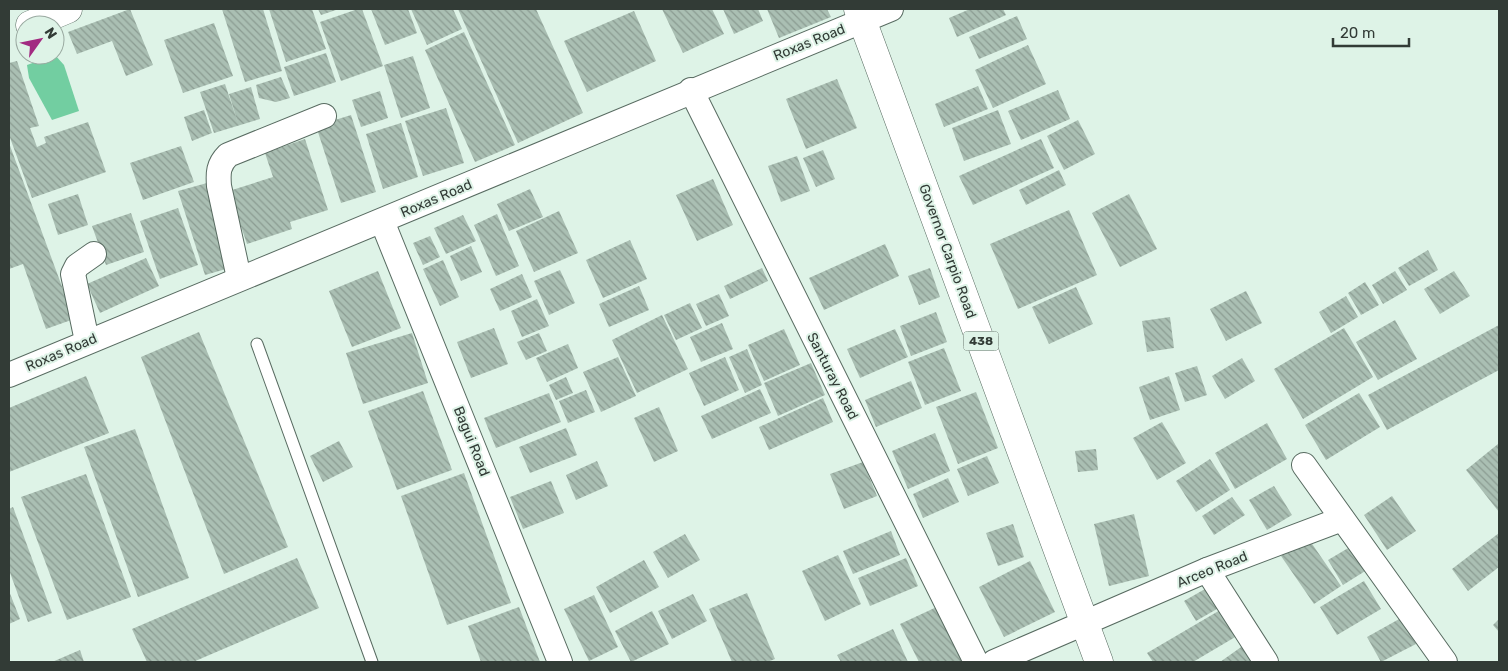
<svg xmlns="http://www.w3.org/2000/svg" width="1508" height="671" font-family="Rubik,sans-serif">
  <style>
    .water { fill: #72cea1 }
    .building { fill: url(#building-back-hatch) }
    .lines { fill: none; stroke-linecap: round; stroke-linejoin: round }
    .lane-casing { stroke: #586b61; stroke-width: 13 }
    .street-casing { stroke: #586b61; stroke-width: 26 }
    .primary-casing { stroke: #586b61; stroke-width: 29 }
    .lane { stroke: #fff; stroke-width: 11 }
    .street { stroke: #fff; stroke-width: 24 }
    .primary { stroke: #fff; stroke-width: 28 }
    .labels { text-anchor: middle; stroke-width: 4; stroke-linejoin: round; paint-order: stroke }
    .shield { fill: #def3e7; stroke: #66726b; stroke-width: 1 }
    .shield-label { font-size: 12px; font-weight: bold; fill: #323b36 }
    .street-label { font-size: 14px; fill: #323b36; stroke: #def3e7 }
  </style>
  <defs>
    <pattern id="building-back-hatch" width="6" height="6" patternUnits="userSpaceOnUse" patternTransform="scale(1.25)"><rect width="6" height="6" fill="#aabfb3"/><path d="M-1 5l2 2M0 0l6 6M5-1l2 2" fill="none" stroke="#8b9c92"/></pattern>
  </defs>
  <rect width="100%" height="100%" fill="#def3e7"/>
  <polygon class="water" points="55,55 64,65 79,111 52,120 29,78 27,65"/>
  <g class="building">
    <polygon points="130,9 153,65 126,76 112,41 77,54 68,32"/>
    <polygon points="222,9 263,9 282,71 245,82"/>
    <polygon points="269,9 312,9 326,49 286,62"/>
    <polygon points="318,9 339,9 321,15"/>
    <polygon points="358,9 362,9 383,66 341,81 320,22"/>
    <polygon points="371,9 408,9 417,33 385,45"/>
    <polygon points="411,9 453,9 462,29 427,45"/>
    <polygon points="458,9 536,9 583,113 518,143"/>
    <polygon points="662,9 712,9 724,34 683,53"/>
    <polygon points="723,9 758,9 763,21 734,34"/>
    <polygon points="767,9 827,9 831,17 779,38"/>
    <polygon points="970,9 1003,9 1006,15 957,37 949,18"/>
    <polygon points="634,11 656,61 587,92 564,41"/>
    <polygon points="1017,16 1027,39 979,59 969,37"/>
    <polygon points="214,23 233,76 183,93 164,40"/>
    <polygon points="464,32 515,145 475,162 425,50"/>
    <polygon points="1028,45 1046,84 993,108 975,70"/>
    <polygon points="326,53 336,82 294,96 284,67"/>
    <polygon points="413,56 430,108 401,118 384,65"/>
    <polygon points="17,61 39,126 30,128 37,147 46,143 44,137 88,122 106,172 32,198 9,135 9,63"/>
    <polygon points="281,77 290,98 276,102 259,98 256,85"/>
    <polygon points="837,79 857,128 806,149 786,99"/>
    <polygon points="225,84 238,123 229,94 251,87 260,119 214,133 200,92"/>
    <polygon points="978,86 988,109 944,127 935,104"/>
    <polygon points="1058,90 1070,119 1021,140 1008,111"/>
    <polygon points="380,91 388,118 361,127 352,100"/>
    <polygon points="446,108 464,163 423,176 405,121"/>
    <polygon points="204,110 212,133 192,141 184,117"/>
    <polygon points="998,110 1011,144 964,161 952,128"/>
    <polygon points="351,115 376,192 341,203 316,126"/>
    <polygon points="1078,120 1095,154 1064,170 1047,136"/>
    <polygon points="401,123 418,177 383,189 366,134"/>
    <polygon points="305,139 328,210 290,222 292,229 247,244 229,191 273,177 265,153"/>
    <polygon points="1041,139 1054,168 973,205 959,176"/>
    <polygon points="9,143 74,319 46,329 23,264 9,269"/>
    <polygon points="181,146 194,182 143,200 130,163"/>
    <polygon points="823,150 835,179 816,187 803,158"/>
    <polygon points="797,156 810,191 781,202 768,166"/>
    <polygon points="1059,170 1066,185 1026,205 1019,190"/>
    <polygon points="713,179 733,225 697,241 676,195"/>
    <polygon points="207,183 233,267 205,275 178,191"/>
    <polygon points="530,189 543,217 509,231 497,204"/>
    <polygon points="78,194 88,225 58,235 48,204"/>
    <polygon points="1129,194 1157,249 1120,267 1092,213"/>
    <polygon points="178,208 198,265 160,279 140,221"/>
    <polygon points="1069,210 1097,275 1018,309 990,244"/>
    <polygon points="559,211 578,253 534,272 516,231"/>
    <polygon points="131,213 144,252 106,265 92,226"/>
    <polygon points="497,214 519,266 496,276 474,225"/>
    <polygon points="463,215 476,241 446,254 434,228"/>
    <polygon points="430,236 440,257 423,265 413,243"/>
    <polygon points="630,240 647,279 603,298 586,260"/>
    <polygon points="885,244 899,276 824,310 809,278"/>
    <polygon points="471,246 482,272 461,281 450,256"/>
    <polygon points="1428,250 1438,270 1409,286 1398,268"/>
    <polygon points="146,258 159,286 100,313 87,284"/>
    <polygon points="443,260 459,297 440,306 423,269"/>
    <polygon points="762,268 768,281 730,299 724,286"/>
    <polygon points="930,268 940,297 919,305 908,276"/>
    <polygon points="560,270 575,303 549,315 534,281"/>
    <polygon points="378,271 401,328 352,347 329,291"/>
    <polygon points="1395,271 1407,290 1383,304 1372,285"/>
    <polygon points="1454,271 1470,296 1440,314 1424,289"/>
    <polygon points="522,274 532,297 500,311 490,289"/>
    <polygon points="1365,282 1379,305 1361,315 1348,293"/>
    <polygon points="639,286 649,310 609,327 599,304"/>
    <polygon points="1076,287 1093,324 1049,344 1032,307"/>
    <polygon points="1246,291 1262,323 1226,341 1210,309"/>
    <polygon points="719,294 729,316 706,326 696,304"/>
    <polygon points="1346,296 1358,317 1331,333 1319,312"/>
    <polygon points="537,299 549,326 522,337 511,311"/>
    <polygon points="690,303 702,328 676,340 664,315"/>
    <polygon points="936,312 947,342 911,356 900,326"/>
    <polygon points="662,315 688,369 637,393 612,340"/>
    <polygon points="1170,317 1174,348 1147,352 1142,321"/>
    <polygon points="1395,320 1417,359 1378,380 1356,342"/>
    <polygon points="722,323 733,349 701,362 690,337"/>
    <polygon points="1499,325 1499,370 1387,430 1368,395"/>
    <polygon points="494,328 508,364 471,378 457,342"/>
    <polygon points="1344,328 1373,377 1303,419 1274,369"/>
    <polygon points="784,329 800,365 764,381 748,345"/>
    <polygon points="895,329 908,357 860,378 847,349"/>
    <polygon points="199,332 288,547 224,574 141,357"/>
    <polygon points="412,333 428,383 363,404 346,353"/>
    <polygon points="539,333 547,351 526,360 517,342"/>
    <polygon points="568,344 578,368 547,382 536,358"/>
    <polygon points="944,348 961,391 925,405 908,362"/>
    <polygon points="747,349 762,385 745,393 729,357"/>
    <polygon points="618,357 636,396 601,412 583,372"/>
    <polygon points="725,357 739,390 704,406 689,373"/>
    <polygon points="1242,358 1255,381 1225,399 1212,376"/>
    <polygon points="811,363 825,395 778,416 764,383"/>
    <polygon points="1197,366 1207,395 1185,402 1175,373"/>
    <polygon points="86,376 109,433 9,472 9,408"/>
    <polygon points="1169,376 1180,410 1150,420 1139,387"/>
    <polygon points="566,377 573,393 556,400 549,385"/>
    <polygon points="911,381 922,408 876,427 865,400"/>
    <polygon points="760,389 771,413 712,439 701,416"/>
    <polygon points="586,390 595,412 568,423 559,401"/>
    <polygon points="423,391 452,470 397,490 368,411"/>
    <polygon points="976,392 998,448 958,464 936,407"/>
    <polygon points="549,393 561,422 496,448 484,418"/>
    <polygon points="1359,393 1380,427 1326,460 1305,425"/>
    <polygon points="823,398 833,422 769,450 759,427"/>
    <polygon points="659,407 678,451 654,462 634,418"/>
    <polygon points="1162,422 1186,463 1157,480 1133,438"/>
    <polygon points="1267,423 1287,459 1235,489 1215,453"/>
    <polygon points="566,428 577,455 530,473 519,447"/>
    <polygon points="135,429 189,578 138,597 84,447"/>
    <polygon points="935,433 950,471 908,489 892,451"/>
    <polygon points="339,441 353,467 323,482 310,456"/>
    <polygon points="1498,444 1499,445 1499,512 1466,470"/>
    <polygon points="1096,449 1098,470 1078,472 1075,451"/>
    <polygon points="987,456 999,483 968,496 957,469"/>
    <polygon points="1210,459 1230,490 1196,512 1176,481"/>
    <polygon points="597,461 608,486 576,500 566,475"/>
    <polygon points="863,462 877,496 844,509 830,474"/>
    <polygon points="464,473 511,603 447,625 401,496"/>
    <polygon points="86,474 131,597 67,620 21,497"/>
    <polygon points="948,478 959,502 923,518 913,494"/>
    <polygon points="551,481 564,513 523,529 510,497"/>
    <polygon points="1274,486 1292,515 1267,530 1249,500"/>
    <polygon points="1392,496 1416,531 1387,550 1364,515"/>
    <polygon points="1232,497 1245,515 1214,535 1202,516"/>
    <polygon points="13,507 52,613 28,622 9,570 9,509"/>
    <polygon points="1134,514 1149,576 1109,586 1094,524"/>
    <polygon points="1013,524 1024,557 998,566 986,533"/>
    <polygon points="891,531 900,555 853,574 843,551"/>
    <polygon points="1499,533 1499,567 1468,591 1452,569"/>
    <polygon points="685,534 700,560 668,578 653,552"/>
    <polygon points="1308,538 1341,586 1314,604 1281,556"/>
    <polygon points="1355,544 1370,568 1343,585 1328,560"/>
    <polygon points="838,555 861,604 825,621 802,571"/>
    <polygon points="297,558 319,608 193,662 147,662 132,629"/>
    <polygon points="906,558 918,586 870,606 858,578"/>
    <polygon points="644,560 659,587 610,613 596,587"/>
    <polygon points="1030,561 1055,612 1004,637 979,587"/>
    <polygon points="1364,581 1381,609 1337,635 1320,607"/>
    <polygon points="1212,585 1224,605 1196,621 1184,601"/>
    <polygon points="9,591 20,619 9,624"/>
    <polygon points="747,593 775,659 767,662 732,662 709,609"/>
    <polygon points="693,594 707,621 672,639 658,611"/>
    <polygon points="594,595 618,647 589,661 564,609"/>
    <polygon points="941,605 967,660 963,662 919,662 900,624"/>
    <polygon points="1227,606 1242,633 1193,662 1153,662 1147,653"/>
    <polygon points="519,607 540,662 481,662 468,626"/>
    <polygon points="652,611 669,644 631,662 615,631"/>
    <polygon points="1401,618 1416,644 1381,662 1367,637"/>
    <polygon points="1499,619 1499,632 1493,625"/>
    <polygon points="893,629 908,662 841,662 837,655"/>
    <polygon points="1244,645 1256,662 1220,662"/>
    <polygon points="80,650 84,662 52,662"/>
  </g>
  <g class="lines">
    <g class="lane-casing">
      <polyline id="lane" points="257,344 372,662"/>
    </g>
    <g class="street-casing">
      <g id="street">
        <polyline points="691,90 976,662"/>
        <polyline points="382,221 560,662"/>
        <path d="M239,278L219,186C218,173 218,165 228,155L324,116"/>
        <polyline points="87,341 73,274 77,266 94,254"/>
        <polyline points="9,375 891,9"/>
        <polyline points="1304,465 1445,662"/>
        <polyline points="1207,570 1266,662"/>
        <polyline points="994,662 1207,570 1342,519"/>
      </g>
    </g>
    <g class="primary-casing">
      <g id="primary">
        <polyline points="858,9 1099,662"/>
        <polyline points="30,25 68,9"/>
      </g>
    </g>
    <use href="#lane" class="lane"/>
    <use href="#street" class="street"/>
    <use href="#primary" class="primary"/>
  </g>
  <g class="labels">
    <rect class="shield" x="963.5" y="331.5" width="35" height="19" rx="4"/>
    <g class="shield-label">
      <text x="981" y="345">438</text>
    </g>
    <g class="street-label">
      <text transform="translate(809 42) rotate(-22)" y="5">Roxas Road</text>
      <text transform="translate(436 198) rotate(-23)" y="5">Roxas Road</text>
      <text transform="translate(948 251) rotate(70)" y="5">Governor Carpio Road</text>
      <text transform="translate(61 352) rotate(-23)" y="5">Roxas Road</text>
      <text transform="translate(833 376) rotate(63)" y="5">Santuray Road</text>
      <text transform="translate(472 441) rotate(68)" y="5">Bagui Road</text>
      <text transform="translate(1212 569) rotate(-22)" y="5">Arceo Road</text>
    </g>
  </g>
  <rect width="1508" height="671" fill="none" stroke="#323b36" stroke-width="20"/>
  <g transform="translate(40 40) rotate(57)"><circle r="24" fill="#def3e7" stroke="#99a9a0"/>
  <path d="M0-4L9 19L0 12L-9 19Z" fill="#a22a81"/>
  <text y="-8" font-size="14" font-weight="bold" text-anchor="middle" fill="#323b36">N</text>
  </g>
  <path d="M1333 38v8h76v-8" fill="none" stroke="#323b36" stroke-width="2.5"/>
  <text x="1340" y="38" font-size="15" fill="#323b36" stroke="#def3e7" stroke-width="4" paint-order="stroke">20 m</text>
</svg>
